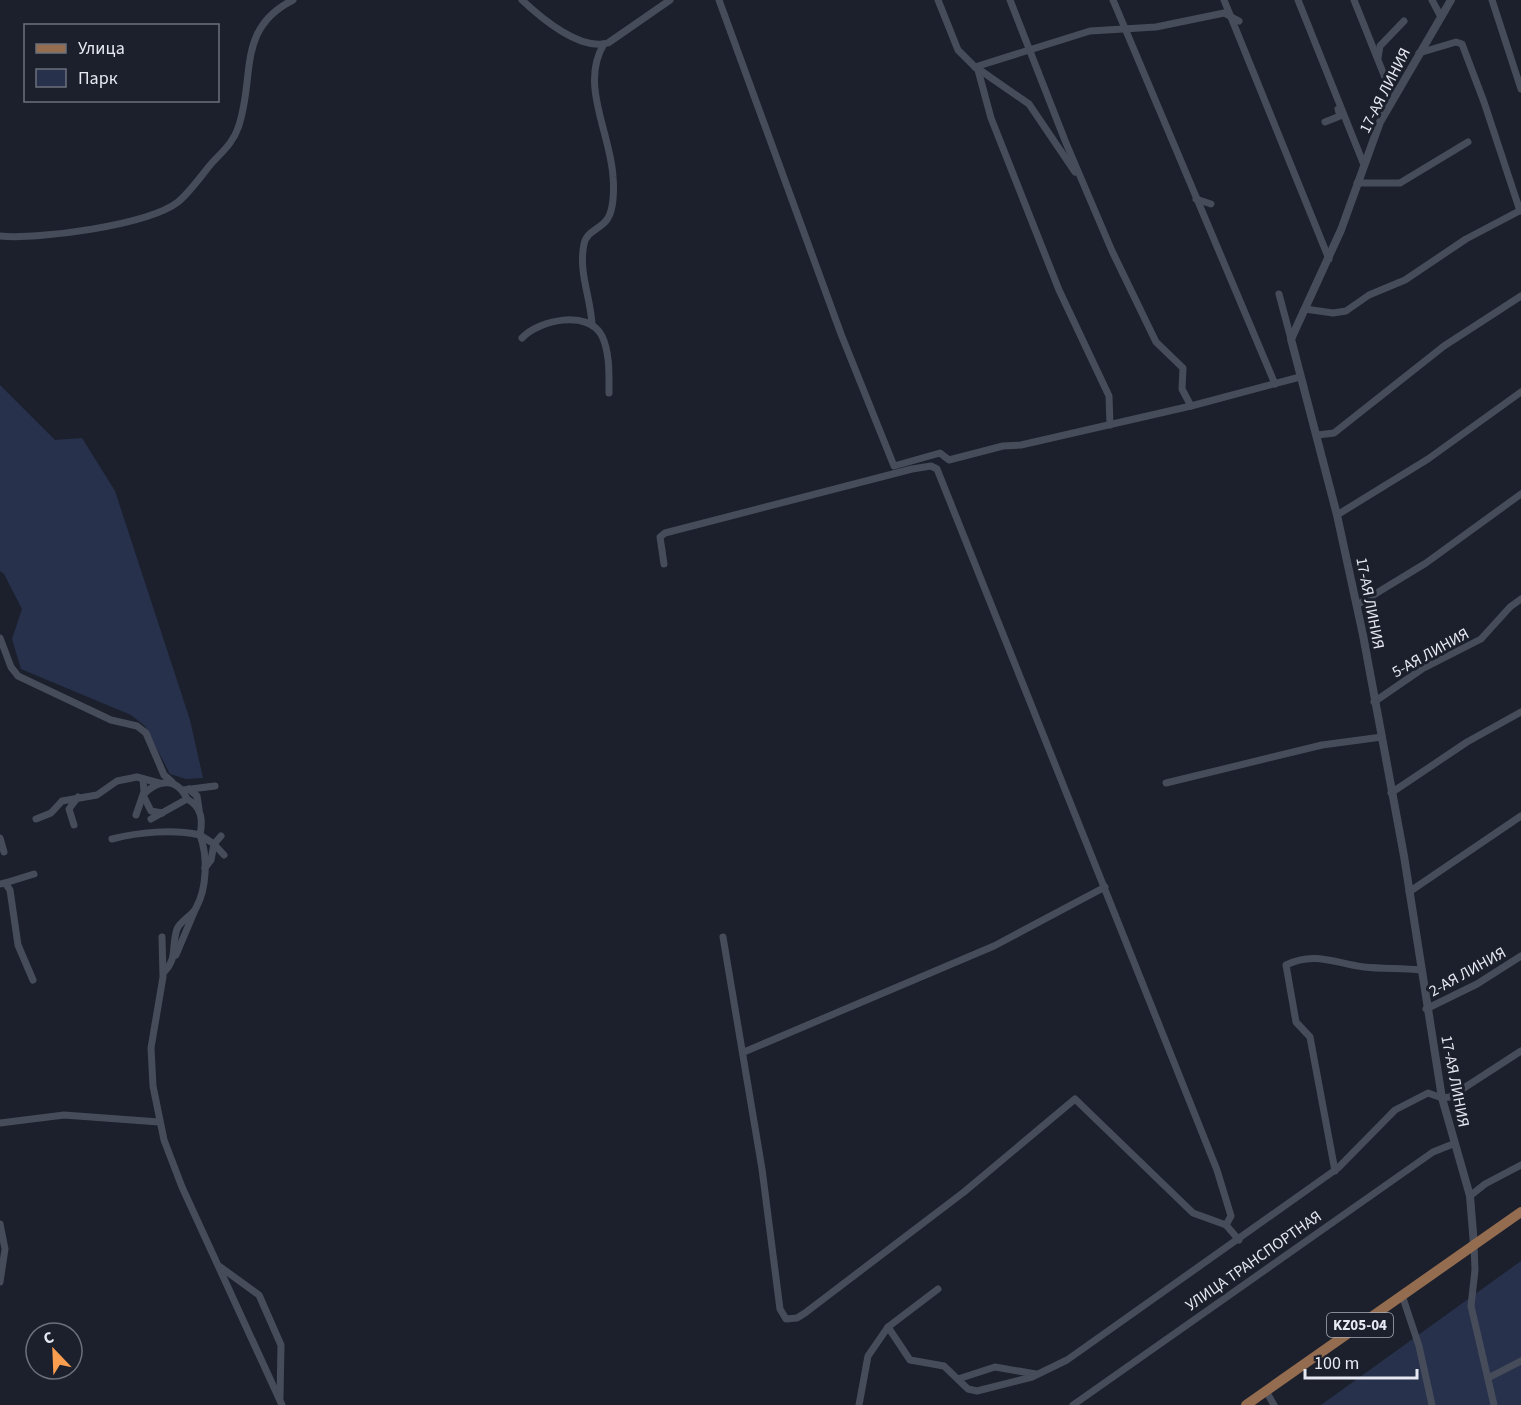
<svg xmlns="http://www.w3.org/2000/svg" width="1521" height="1405" font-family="'Source Sans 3',sans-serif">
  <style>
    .green { fill: #27314c }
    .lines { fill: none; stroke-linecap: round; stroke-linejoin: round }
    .minor { stroke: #474c5a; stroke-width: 7 }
    .tertiary { stroke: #474c5a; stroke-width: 8 }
    .primary { stroke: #946c4f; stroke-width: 10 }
    .labels { text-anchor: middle; stroke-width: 6; stroke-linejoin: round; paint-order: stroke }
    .shield { fill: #1b202c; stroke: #a9adb6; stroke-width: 1.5 }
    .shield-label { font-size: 15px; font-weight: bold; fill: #e6e9f1 }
    .street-label { font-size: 16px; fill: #e6e9f1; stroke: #1b202c }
  </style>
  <rect width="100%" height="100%" fill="#1b202c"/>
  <g class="green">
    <polygon points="0,385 55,440 82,438 115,491 190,720 203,778 186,779 170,774 145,726 131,715 21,669 12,639 22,609 4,574 0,571"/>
    <polygon points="1521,1261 1521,1405 1321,1405"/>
  </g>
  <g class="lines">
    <g class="minor">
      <path d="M522,0C541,18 580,51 608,43L670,0"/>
      <polyline points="719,0 841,334 894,466 940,453 949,460 1003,446 1021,445 1191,406 1300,377"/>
      <polyline points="938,0 958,50 978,70 991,118 1059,290 1109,396 1110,425"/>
      <polyline points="1010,0 1066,143 1112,251 1156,342 1183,368 1182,389 1191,406"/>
      <polyline points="1113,0 1275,384"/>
      <polyline points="1224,0 1329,259"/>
      <polyline points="1298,0 1364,165"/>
      <polyline points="1354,0 1388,85 1396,93"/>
      <polyline points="1432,0 1441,17"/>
      <polyline points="1492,0 1521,89"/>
      <polyline points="1419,53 1456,42 1462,44 1484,102 1520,211"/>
      <polyline points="1378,58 1380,46 1404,21"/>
      <polyline points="975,67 1090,31 1156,27 1224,13 1239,21"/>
      <polyline points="977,68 1029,104 1075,172"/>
      <polyline points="1325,122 1340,116 1338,109"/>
      <polyline points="1357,183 1400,183 1468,142"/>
      <polyline points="1196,199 1211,204"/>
      <path d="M0,236C38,240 148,225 178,202C190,192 201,176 211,164C222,152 233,143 238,128C256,78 235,29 293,0"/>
      <polyline points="1279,294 1291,339"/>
      <polyline points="1305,309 1333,313 1346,311 1369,295 1405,280 1466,239 1521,210"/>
      <path d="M592,325C591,298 578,272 584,244C587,230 602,229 608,218C614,208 614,188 613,177C611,134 579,84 604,44"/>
      <path d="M522,338C539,320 588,309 602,336C610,353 609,375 609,393"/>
      <polyline points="1318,435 1334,433 1444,346 1521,296"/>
      <polyline points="1337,515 1428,459 1521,392"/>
      <polyline points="664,564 660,537 665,533 912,469 931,466 937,469 1217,1170 1231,1216 1226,1225"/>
      <polyline points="1357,605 1426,563 1521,494"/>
      <polyline points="0,638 11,667 18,676 111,720 137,726 146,733 164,775 172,782"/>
      <polyline points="1374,702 1422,669 1481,639 1510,607 1521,599"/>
      <polyline points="1166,783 1322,745 1382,737"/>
      <polyline points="189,789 197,796 199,809"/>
      <polyline points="183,790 215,786"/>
      <polyline points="1391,793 1467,742 1521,712"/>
      <path d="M162,813L151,811L143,795C158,779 177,777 187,799"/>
      <polyline points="136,815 144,792 143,779"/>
      <polyline points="36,819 51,813 62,801 97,795 117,781 137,777 159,783"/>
      <path d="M151,819L187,799C202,807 203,820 200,835L214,844L211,860L205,868"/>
      <polyline points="74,825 69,809 78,797"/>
      <polyline points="221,836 214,844 224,855"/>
      <polyline points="0,838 4,852"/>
      <path d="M112,839C139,832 173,829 200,835C208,856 207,888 196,908C192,916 181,920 177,929C171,947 178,958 164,972"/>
      <polyline points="5,883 34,874"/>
      <polyline points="0,884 5,883 10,890 18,945 33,980"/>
      <polyline points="1409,892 1521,816"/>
      <polyline points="162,937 163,977 151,1048 153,1086 164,1140 182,1187 282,1405"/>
      <polyline points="723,937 762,1169 780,1309 786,1319 797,1318 805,1313 964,1192 1075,1099 1193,1213 1226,1225 1239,1240"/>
      <polyline points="176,955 195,910"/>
      <polyline points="1426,1009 1477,984 1521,956"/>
      <polyline points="744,1052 994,946 1105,887"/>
      <polyline points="0,1123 64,1115 159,1122"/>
      <path d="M1335,1171L1310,1037L1296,1022L1286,965C1314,951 1335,963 1364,967C1383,969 1402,968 1421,970"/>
      <polyline points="1470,1196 1485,1184 1521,1165"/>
      <polyline points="0,1224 5,1249 0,1282"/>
      <polyline points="1474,1245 1475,1270 1471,1306 1494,1405"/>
      <polyline points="219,1266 259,1295 281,1345 280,1398"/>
      <polyline points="1402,1295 1419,1346 1432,1405"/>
      <polyline points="888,1327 938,1289"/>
      <polyline points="1488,1378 1521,1361"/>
      <polyline points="958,1379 995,1367 1036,1374"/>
      <polyline points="1266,1391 1274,1405"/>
      <polyline points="859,1405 868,1356 888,1327 910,1360 944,1366 968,1389 977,1391 1032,1377 1067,1360 1338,1168 1395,1110 1428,1093 1442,1098 1450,1097 1521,1051"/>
      <polyline points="1073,1405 1433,1152 1453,1144"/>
    </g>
    <polyline class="tertiary" points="1451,0 1380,122 1341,230 1291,339 1337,515 1363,635 1404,856 1442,1098 1470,1196 1474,1245"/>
    <polyline class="primary" points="1246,1405 1521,1212"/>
  </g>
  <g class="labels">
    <rect class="shield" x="1327" y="1313" width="66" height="24" rx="4.5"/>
    <g class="shield-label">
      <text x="1360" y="1330">KZ05-04</text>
    </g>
    <g class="street-label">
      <text transform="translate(1384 90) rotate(-63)" y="6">17-АЯ ЛИНИЯ</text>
      <text transform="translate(1371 603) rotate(79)" y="6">17-АЯ ЛИНИЯ</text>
      <text transform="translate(1430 652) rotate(-29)" y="6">5-АЯ ЛИНИЯ</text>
      <text transform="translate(1467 971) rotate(-29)" y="6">2-АЯ ЛИНИЯ</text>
      <text transform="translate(1456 1081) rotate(79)" y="6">17-АЯ ЛИНИЯ</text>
      <text transform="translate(1253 1260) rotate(-35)" y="6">УЛИЦА ТРАНСПОРТНАЯ</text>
    </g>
  </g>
  <rect x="24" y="24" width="195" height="78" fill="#1b202c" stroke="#6c707b" stroke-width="1.5"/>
  <rect x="36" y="44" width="30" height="9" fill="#946c4f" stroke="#6c707b" stroke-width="1.5"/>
  <text x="78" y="54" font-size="18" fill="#e6e9f1">Улица</text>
  <rect x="36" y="69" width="30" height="18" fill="#27314c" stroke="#6c707b" stroke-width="1.5"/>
  <text x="78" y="84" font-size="18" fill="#e6e9f1">Парк</text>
  <g transform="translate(54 1351) rotate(337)"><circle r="28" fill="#1b202c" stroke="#6c707b" stroke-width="1.5"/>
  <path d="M0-4.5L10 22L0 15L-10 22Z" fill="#fb9e50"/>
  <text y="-9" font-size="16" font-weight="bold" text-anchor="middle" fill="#e6e9f1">С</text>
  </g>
  <path d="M1305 1369v9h112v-9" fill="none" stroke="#e6e9f1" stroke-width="3"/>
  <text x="1314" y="1369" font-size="18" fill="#e6e9f1" stroke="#1b202c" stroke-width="4.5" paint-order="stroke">100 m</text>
</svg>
